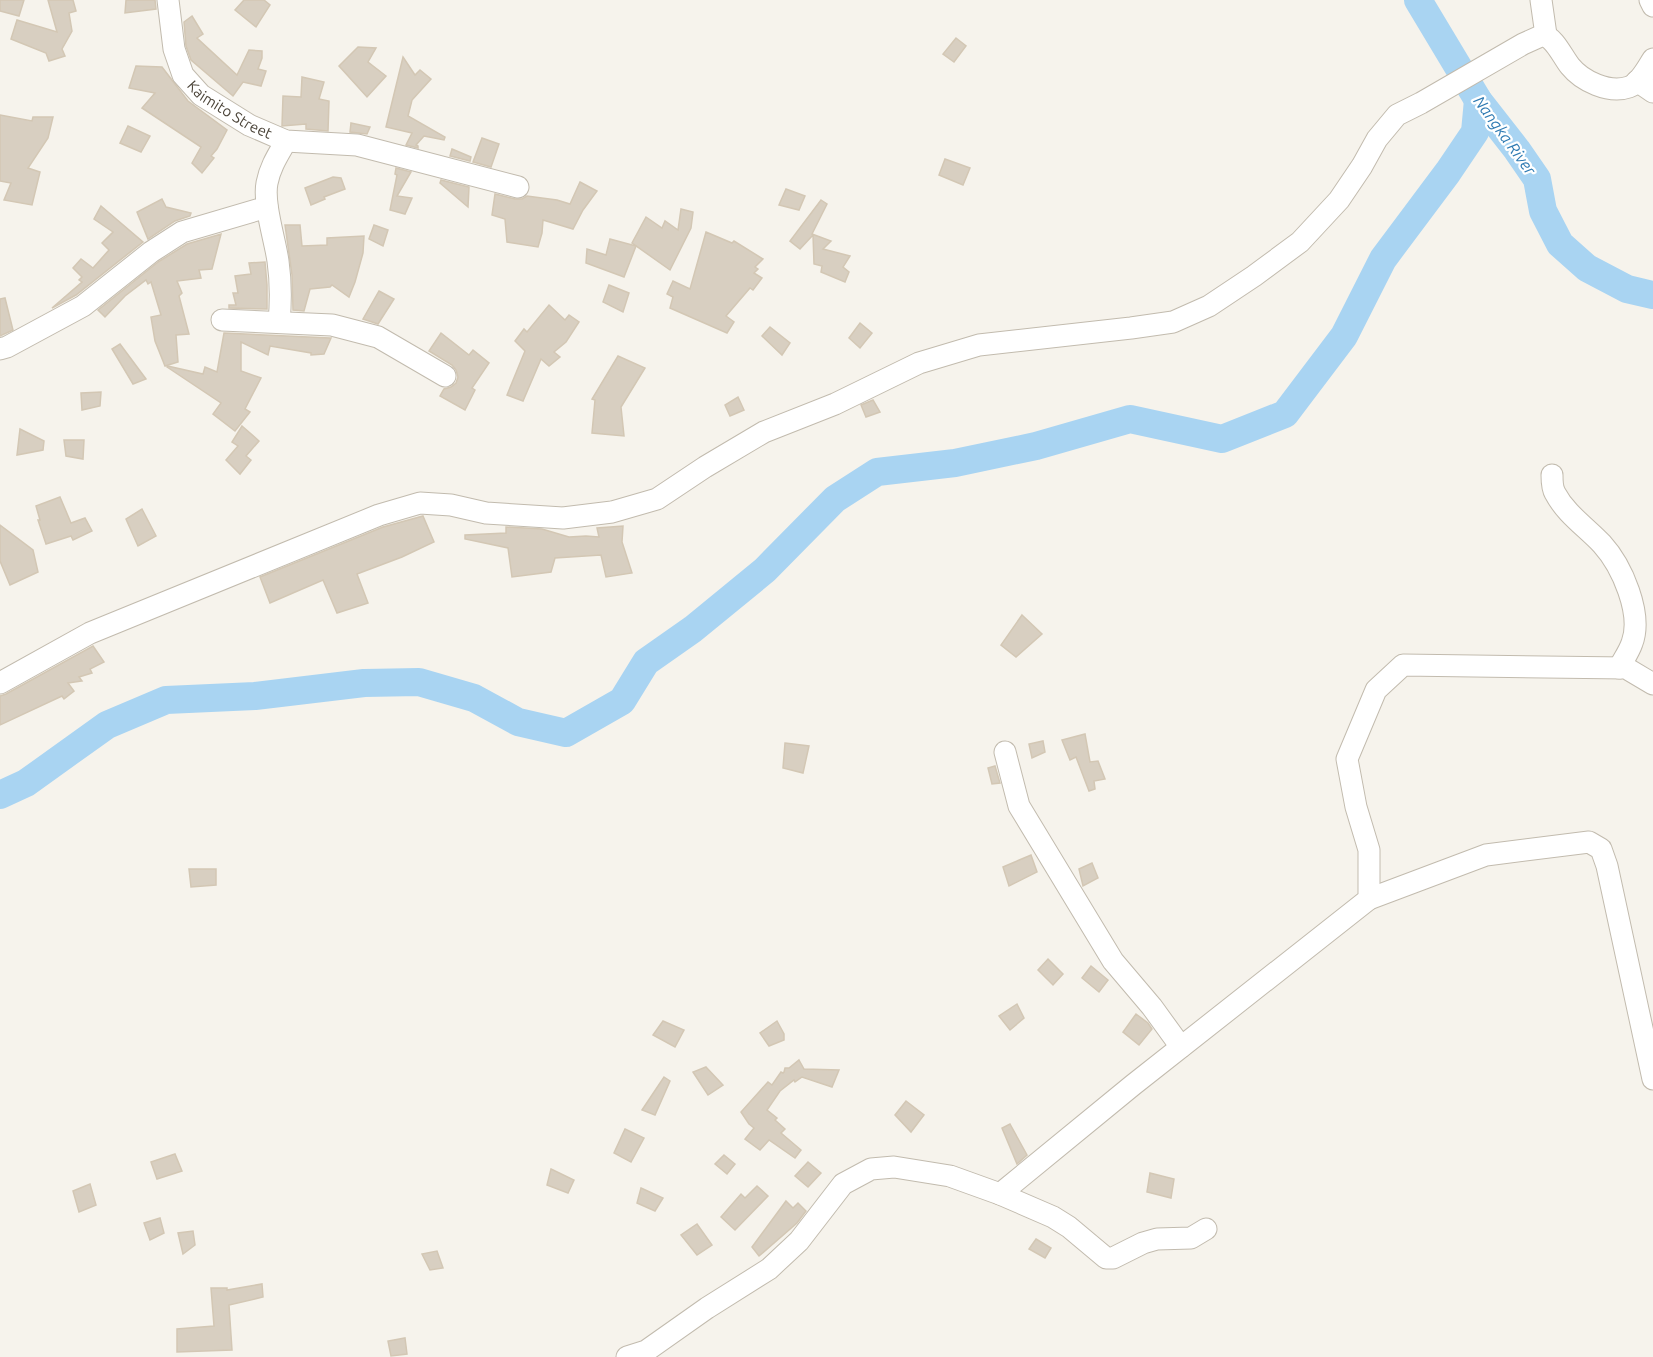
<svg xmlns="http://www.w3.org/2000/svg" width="1653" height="1357" font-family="Ubuntu,sans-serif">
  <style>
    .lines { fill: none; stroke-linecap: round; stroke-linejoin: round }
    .river { stroke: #a9d4f2; stroke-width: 28 }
    .building { fill: #d8cfc1; stroke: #d3c7b4; stroke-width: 1.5 }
    .minor-casing { stroke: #c2bbae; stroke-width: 23 }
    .minor { stroke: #fff; stroke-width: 21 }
    .labels { text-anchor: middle; stroke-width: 4.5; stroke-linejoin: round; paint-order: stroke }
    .street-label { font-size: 15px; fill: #4b4439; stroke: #fff }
    .water-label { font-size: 16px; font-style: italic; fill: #2e7ab2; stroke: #fff }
  </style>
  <rect width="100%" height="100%" fill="#f6f3ec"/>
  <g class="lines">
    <g class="river">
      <polyline points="1418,0 1478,100 1517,150 1537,179 1543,211 1560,244 1587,268 1627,289 1653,295"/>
      <polyline points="0,795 26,783 107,725 166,700 255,696 364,683 419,682 474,698 518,722 566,733 622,701 646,662 693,629 765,570 835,499 877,472 955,463 1036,446 1130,419 1222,439 1285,414 1344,336 1383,259 1448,172 1475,132 1478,100"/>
    </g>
  </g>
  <g class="building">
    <polygon points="0,0 24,0 19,16 0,11"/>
    <polygon points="48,0 73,0 76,11 69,13 72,31 62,49 65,56 49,61 46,53 11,39 17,20 57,32"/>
    <polygon points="126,0 155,0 156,9 125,13"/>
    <polygon points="244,0 264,0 270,5 256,27 235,10"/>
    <polygon points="192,16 203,34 197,38 237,75 249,50 262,51 262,58 258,69 266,71 261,86 243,82 233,96 191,60 186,46 184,22"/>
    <polygon points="956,38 966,46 954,62 943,54"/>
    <polygon points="358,47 376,48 368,62 386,76 367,97 339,66"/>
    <polygon points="403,57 415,75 420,70 431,79 412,100 408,116 445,137 444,140 424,136 416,145 418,146 418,148 406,145 412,133 386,127"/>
    <polygon points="136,66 162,67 188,101 227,130 217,149 211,156 214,158 202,173 192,163 201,147 142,108 155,93 129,88"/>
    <polygon points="302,77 324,82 319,99 329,101 328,131 306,129 306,124 282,126 283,96 301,97"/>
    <polygon points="0,115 32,121 33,117 53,117 48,138 28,168 40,172 32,205 4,200 11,183 0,181"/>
    <polygon points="351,123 370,127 367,134 350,132"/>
    <polygon points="128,126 150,136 141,152 120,143"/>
    <polygon points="482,138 499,144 491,167 473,162"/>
    <polygon points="452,149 471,157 470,161 450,156"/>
    <polygon points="945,159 970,168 963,185 939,175"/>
    <polygon points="396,168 411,172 397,196 412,198 405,214 390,210 397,175 395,174"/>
    <polygon points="333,177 341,178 345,189 324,197 325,199 311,205 305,188"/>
    <polygon points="441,180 469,187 468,207 440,183"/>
    <polygon points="580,182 597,191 583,210 573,229 543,220 542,233 538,247 507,242 505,219 492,215 495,194 515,199 522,199 527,196 557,200 570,204"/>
    <polygon points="786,189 805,196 799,210 779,205"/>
    <polygon points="162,199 166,207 191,213 190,216 175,221 148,239 137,212"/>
    <polygon points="821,200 827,204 812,234 831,241 823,249 850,256 843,267 849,272 845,282 821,272 822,266 814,264 813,235 800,249 790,241"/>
    <polygon points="101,206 143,242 76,295 52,308 82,282 79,280 82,277 73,268 81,259 93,268 109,250 102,243 113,232 94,219"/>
    <polygon points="681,209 693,212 691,228 670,270 632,243 646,217 662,228 665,221 678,230"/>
    <polygon points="285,225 300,225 302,246 327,245 327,238 364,236 363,253 355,282 349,297 332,285 330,287 310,289 304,311 293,310 292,275"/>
    <polygon points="374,225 388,230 383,246 369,239"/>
    <polygon points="706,232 732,243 734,241 763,259 755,267 758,269 754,273 762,278 753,290 750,288 726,316 734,322 727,333 670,308 673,297 667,294 673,281 690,289"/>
    <polygon points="221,234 212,269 199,270 201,278 177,281 182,293 179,296 189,334 176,335 178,362 165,366 155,341 151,317 161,315 151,282 148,284 146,280 125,296 105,317 98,310 158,262 187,244"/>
    <polygon points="610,239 636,246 624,277 586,263 587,249 606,255"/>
    <polygon points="265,262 267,285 267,309 229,308 229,305 236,305 233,293 238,293 235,276 251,274 249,263"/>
    <polygon points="609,285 629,293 623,312 603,302"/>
    <polygon points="379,291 394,299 378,324 363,319"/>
    <polygon points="5,298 13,330 0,336 0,299"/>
    <polygon points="549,305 565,320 569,315 579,322 566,342 554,352 560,357 549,366 541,359 523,401 507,395 525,351 515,341 524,329 527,332"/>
    <polygon points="860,323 872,333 860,348 849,338"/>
    <polygon points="770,327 790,343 782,355 762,336"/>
    <polygon points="224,333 330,338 331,338 324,354 311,355 311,353 270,346 268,355 241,342 241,371 261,378 245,409 250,412 235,431 213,414 221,403 167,367 168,366 203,374 205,367 217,372"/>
    <polygon points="441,333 469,355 473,350 489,363 472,388 475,390 465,410 440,396 444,389 451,387 456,383 458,377 456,370 452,365 429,351"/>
    <polygon points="120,344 146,379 133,384 112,349"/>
    <polygon points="618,356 645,368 621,407 624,436 592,433 595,400 592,399"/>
    <polygon points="101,392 100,406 82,410 81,393"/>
    <polygon points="738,397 744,410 730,416 725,405"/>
    <polygon points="873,400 880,412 866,417 861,405"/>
    <polygon points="242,426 259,441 246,456 251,460 240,474 226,460 238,446 232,442"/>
    <polygon points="20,429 44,441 43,450 17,455"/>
    <polygon points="64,440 84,440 83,459 66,456"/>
    <polygon points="60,497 71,523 85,518 92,531 73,540 71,536 46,544 38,520 40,520 36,506"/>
    <polygon points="142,509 156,536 138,546 126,519"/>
    <polygon points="423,516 434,542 402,557 357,574 368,603 337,613 323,580 270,603 260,577 383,527"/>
    <polygon points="0,525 33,550 38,572 10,585 0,561"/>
    <polygon points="623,526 622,542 632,573 606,577 601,555 555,558 551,572 512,577 508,548 465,539 465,535 506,533 506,527 542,529 569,537 586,536 599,537 597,528"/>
    <polygon points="1022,615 1042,634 1016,657 1001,645"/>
    <polygon points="93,646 104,662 90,669 92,673 79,677 82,681 68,683 74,691 64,699 62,696 0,725 0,696 6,694"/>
    <polygon points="1085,734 1090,762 1098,761 1105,779 1094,781 1095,789 1089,791 1076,757 1070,760 1062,740"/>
    <polygon points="1043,741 1045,752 1032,758 1029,744"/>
    <polygon points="785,743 809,746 803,773 783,768"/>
    <polygon points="995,766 1000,783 992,784 988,768"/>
    <polygon points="1031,855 1037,872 1009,886 1003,867"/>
    <polygon points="1092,863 1098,878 1083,886 1079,869"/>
    <polygon points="189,869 216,869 216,885 191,887"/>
    <polygon points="1048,959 1063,974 1053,985 1038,970"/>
    <polygon points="1091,966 1108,980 1099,992 1082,978"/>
    <polygon points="1017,1004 1024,1018 1010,1030 999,1016"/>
    <polygon points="1136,1014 1148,1023 1152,1029 1139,1045 1123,1032"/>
    <polygon points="663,1021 684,1030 675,1047 653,1035"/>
    <polygon points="777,1021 784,1034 784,1040 769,1046 760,1033"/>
    <polygon points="799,1060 804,1069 839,1070 832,1087 802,1077 795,1082 794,1080 780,1091 767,1110 777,1118 775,1120 785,1129 781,1133 801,1150 795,1158 769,1140 760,1150 745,1139 754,1128 749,1124 741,1112 768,1082 772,1085 781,1072 783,1073 784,1072 785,1068 789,1068"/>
    <polygon points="706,1067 723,1085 708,1095 693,1072"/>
    <polygon points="664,1077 670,1081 655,1115 642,1110"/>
    <polygon points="906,1101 924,1115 911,1132 895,1115"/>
    <polygon points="1010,1124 1027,1155 1017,1164 1002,1128"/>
    <polygon points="625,1129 644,1138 631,1162 614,1153"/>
    <polygon points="175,1154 182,1171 157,1179 151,1162"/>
    <polygon points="724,1155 735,1164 727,1174 715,1164"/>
    <polygon points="808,1162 821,1173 808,1187 795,1176"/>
    <polygon points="551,1169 574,1180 568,1193 547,1185"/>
    <polygon points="1150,1173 1174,1179 1171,1198 1147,1192"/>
    <polygon points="90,1184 96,1205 79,1212 73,1191"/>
    <polygon points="757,1186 768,1196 735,1230 721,1217 741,1194 745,1198"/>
    <polygon points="641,1188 663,1198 655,1211 637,1203"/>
    <polygon points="786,1201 793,1208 798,1203 806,1211 797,1223 759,1256 752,1247"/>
    <polygon points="160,1218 164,1233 150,1240 144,1223"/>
    <polygon points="697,1224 712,1245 697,1255 681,1235"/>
    <polygon points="193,1231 195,1245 183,1254 178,1233"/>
    <polygon points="1036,1239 1051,1248 1045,1258 1029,1249"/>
    <polygon points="437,1251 443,1268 430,1270 422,1254"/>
    <polygon points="262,1284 263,1297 229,1305 232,1350 177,1352 177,1329 214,1326 211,1288 227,1288 227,1290"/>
    <polygon points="405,1338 407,1354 391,1356 388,1341"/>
  </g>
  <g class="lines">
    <g class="minor-casing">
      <g id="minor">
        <path id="s1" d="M168,0L174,49L183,75L201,95L249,125L286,141L357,145L518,187"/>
        <polyline points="1541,0 1546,35"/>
        <polyline points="1650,0 1653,6"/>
        <polyline points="1637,81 1653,92"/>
        <polyline points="222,320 332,325 378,337 445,376"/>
        <path d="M279,322C281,301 281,282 278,261C275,240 263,203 267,183C270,167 278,155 286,141"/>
        <polyline points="0,349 7,347 83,306 151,252 182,232 267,207"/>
        <path d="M1552,475C1552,480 1552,488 1555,493C1566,514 1586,527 1602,544C1622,566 1643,614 1632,643C1629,652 1623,660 1619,668"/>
        <path d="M0,683L90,633L379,515L420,503L451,505L486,513L563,518L612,512L657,499L705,467L764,432L835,404L919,363L979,345L1131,328L1173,322L1209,306L1254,276L1300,242L1339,200L1362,166L1377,139L1397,115L1421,103L1523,44L1543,35C1555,38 1562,56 1570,66C1582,81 1609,94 1629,87C1640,83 1647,68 1653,59"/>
        <polyline points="1005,752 1019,806 1113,961 1152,1007 1181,1047"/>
        <polyline points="1369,899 1486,855 1589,842 1601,849 1607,866 1653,1079"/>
        <polyline points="1000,1194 1053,1217 1069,1227 1106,1258 1113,1258 1143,1243 1157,1239 1191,1238 1206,1229"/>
        <polyline points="627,1357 646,1351 707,1308 769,1269 799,1241 843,1184 871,1169 894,1167 950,1176 1000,1194 1133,1085 1369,899 1369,850 1356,807 1347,759 1376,690 1403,665 1626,668 1653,684"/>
      </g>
    </g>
    <use href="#minor" class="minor"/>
  </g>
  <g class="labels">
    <g class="street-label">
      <text dy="5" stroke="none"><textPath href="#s1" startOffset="136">Kaimito Street</textPath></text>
    </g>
    <g class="water-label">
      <text transform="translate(1505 135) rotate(54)" y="6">Nangka River</text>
    </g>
  </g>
</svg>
